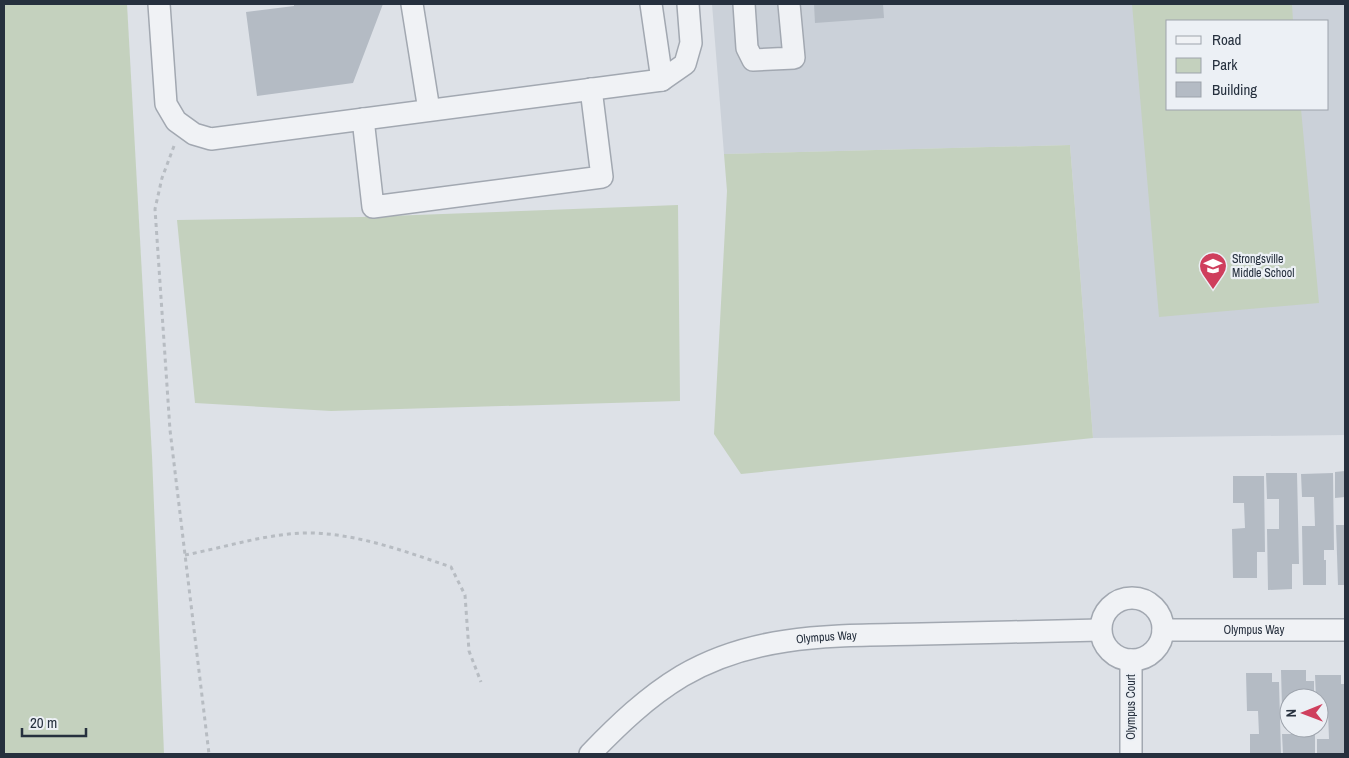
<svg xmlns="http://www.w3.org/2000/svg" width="1349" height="758" font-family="'Archivo Narrow',sans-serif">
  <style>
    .built { fill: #cbd1d9; fill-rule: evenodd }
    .green { fill: #c4d1be }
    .building { fill: #b4bbc4 }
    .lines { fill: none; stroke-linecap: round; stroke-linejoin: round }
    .minor-casing { stroke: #a2a8b1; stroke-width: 24 }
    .path { stroke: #b7bcc2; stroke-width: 3; stroke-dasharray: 4 4; stroke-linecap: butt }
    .minor { stroke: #f0f2f5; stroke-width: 21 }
    .labels { text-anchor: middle; stroke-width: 4.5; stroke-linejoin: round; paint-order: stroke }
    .poi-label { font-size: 12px; fill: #26303e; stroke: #ecf0f5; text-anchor: start }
    .street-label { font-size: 12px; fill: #26303e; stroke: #ecf0f5 }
  </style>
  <rect width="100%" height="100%" fill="#dde1e7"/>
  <path class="built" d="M712,4H1345V435L1093,438L1070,145L724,154ZM1168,21H1328V109H1168Z"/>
  <g class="green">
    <polygon points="4,4 127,4 152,456 164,754 4,754"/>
    <polygon points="1132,4 1292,4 1293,21 1168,21 1168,109 1301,109 1319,303 1159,317"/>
    <polygon points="1070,145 1093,438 741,474 714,434 727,191 724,154"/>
    <polygon points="678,205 680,401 331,411 195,403 177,220 362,217"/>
  </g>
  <g class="building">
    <polygon points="294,4 383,4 353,83 257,96 246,12 294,6"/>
    <polygon points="814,4 883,4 884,18 815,23"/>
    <polygon points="1345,471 1345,497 1335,498 1335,472"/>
    <polygon points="1266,473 1297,473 1299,564 1292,564 1292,589 1268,590 1267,529 1279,529 1279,499 1267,499"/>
    <polygon points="1333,473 1334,550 1324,550 1324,560 1326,560 1326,585 1303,585 1302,526 1315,526 1314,497 1302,497 1301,474"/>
    <polygon points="1233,476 1264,476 1265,552 1257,552 1257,578 1233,578 1232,529 1245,528 1244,503 1233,503"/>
    <polygon points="1336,525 1345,525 1345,585 1338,585"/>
    <polygon points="1281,670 1306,670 1306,681 1314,681 1314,698 1289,698 1289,707 1282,707"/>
    <polygon points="1246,673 1272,673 1272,682 1279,682 1281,754 1250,754 1250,734 1259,734 1258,711 1247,711"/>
    <polygon points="1315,675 1341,675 1341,684 1345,684 1345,754 1317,754 1317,739 1329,739 1328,712 1319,713 1319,698 1316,698"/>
    <polygon points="1294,728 1315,728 1315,754 1283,754 1282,734 1294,734"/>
  </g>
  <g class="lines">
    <g class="minor-casing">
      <g id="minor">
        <polyline points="159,4 166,104 176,121 194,134 211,139 662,80 685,64 691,43 688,4"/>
        <polyline points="412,4 429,110"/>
        <polyline points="651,4 662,80"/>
        <polyline points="744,4 747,48 753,60 794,58 789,4"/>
        <polyline points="363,119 373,207 602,177 591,89"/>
        <circle cx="1132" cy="629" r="31"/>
        <path id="s1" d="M1163,630H1345"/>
        <path id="s2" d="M590,754C618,725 647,697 682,676C757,632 839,636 922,634C981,633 1041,631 1100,630"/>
        <polyline points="1131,754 1131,660"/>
      </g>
    </g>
    <g class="path">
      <polyline points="174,146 162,178 155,209 170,430 209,754"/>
      <path d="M185,555C227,547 271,532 314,533C361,535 407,552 451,567L465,595L469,651L481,682"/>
    </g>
    <use href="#minor" class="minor"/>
  </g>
  <defs>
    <g id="school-pin" transform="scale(1.4375)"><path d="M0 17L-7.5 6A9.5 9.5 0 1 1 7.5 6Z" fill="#cf3f5d" stroke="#ecf0f5"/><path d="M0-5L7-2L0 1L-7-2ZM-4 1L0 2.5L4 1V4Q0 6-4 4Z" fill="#fff"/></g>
  </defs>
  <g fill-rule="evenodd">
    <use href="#school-pin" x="1213" y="266"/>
  </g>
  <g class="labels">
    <g class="poi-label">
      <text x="1232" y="263">Strongsville<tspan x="1232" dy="14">Middle School</tspan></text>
    </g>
    <g class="street-label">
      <text dy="4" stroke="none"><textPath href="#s1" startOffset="91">Olympus Way</textPath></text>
      <text dy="4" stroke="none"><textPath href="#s2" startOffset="272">Olympus Way</textPath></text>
      <text transform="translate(1131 707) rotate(-90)" y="4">Olympus Court</text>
    </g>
  </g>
  <rect width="1349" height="758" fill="none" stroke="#26303e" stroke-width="10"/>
  <rect x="1166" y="20" width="162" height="90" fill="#ecf0f5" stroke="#9da3ac"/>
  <rect x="1176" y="36" width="25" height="8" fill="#f0f2f5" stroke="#9da3ac"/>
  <text x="1212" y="45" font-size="15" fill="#26303e">Road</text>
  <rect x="1176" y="58" width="25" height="15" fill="#c4d1be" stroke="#9da3ac"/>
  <text x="1212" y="70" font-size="15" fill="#26303e">Park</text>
  <rect x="1176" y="82" width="25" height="15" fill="#b4bbc4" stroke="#9da3ac"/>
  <text x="1212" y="95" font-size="15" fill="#26303e">Building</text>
  <g transform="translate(1304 713) rotate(269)"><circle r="24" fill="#ecf0f5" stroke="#9da3ac"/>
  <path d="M0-4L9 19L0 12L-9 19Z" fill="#cf3f5d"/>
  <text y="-8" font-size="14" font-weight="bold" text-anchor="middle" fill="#26303e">N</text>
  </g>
  <path d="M22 728v8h64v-8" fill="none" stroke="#26303e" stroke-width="2.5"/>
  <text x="30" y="728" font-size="15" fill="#26303e" stroke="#ecf0f5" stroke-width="4" paint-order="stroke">20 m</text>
</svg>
